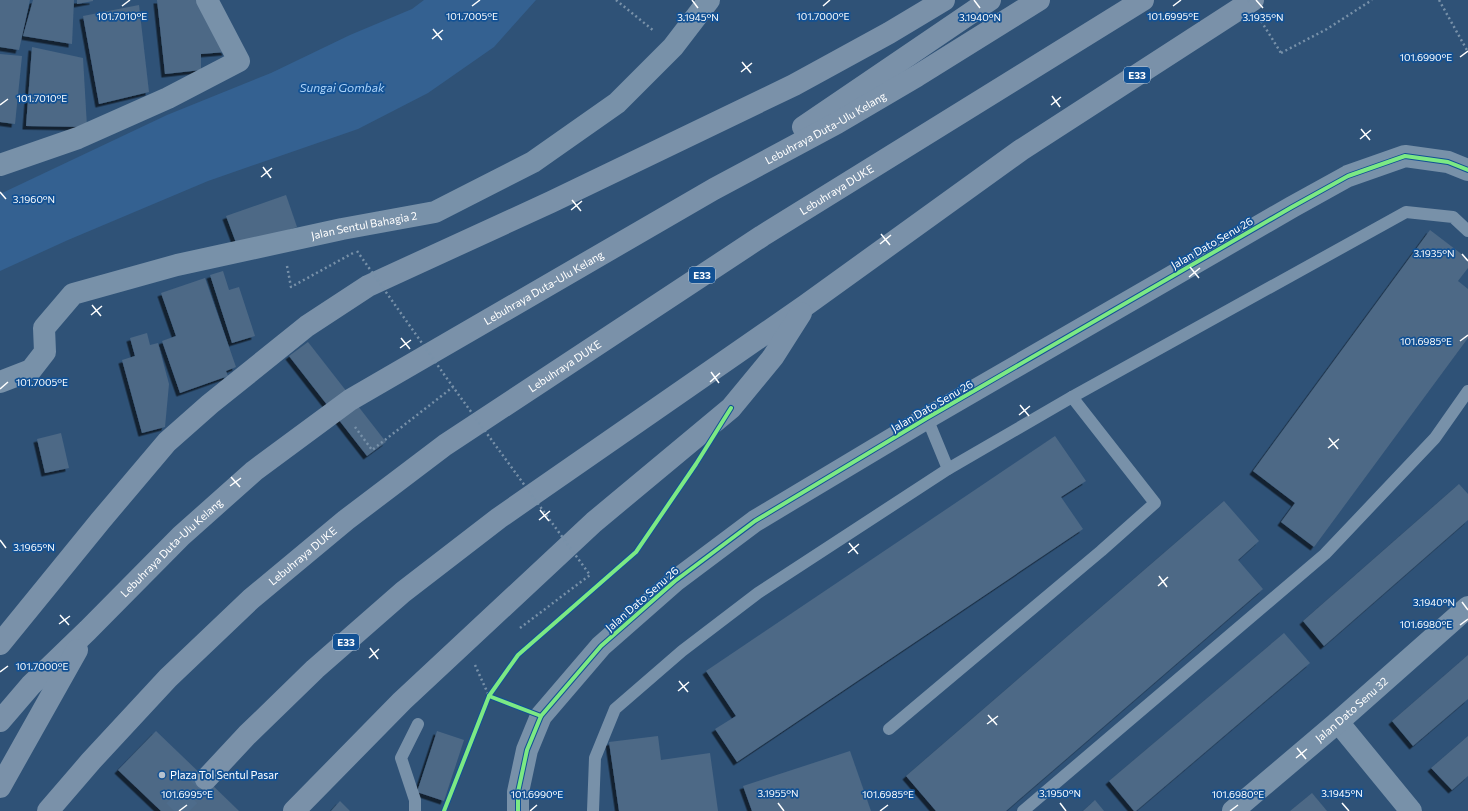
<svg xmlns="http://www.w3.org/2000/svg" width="1468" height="811" font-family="Commissioner,sans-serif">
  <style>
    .water { fill: #346191 }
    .building { fill: #4d6986; filter: url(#shadow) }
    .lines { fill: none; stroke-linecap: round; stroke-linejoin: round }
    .motorway-tunnel { stroke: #4e6c8b; stroke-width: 22; stroke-dasharray: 22 11; stroke-linecap: butt }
    .path { stroke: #7891a9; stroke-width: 2.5; stroke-dasharray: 2 3; stroke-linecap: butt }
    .service { stroke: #7891a9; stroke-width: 12 }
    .minor { stroke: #7891a9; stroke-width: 22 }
    .motorway { stroke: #7a91a9; stroke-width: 22 }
    .path-bridge { stroke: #7891a9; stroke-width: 2.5; stroke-dasharray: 2 3; stroke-linecap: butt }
    .cycleway-casing { stroke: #125194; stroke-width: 6 }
    .cycleway { stroke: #7ce984; stroke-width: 4 }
    .ticks { fill: none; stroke: #fff; stroke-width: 1.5 }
    .poi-dot { fill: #b6c2cf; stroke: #125194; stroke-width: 1.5 }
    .labels { text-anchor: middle; stroke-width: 3.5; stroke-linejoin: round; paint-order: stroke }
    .shield { fill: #125194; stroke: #b8cbdf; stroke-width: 1 }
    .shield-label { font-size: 10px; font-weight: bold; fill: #fff }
    .street-label { font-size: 11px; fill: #fff; stroke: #125194 }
    .poi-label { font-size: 11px; fill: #fff; stroke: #125194; text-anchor: start }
    .water-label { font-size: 12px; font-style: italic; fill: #acd3f9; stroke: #125194 }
    .ticks-label { font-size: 10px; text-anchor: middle; fill: #fff; stroke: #125194; stroke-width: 3.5; stroke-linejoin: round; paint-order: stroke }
  </style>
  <defs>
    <filter id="shadow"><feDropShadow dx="-3.5" dy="3.5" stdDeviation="0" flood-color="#0009"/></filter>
  </defs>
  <rect width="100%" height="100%" fill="#2f5277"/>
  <polygon class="water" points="424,0 536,0 494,47 428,93 358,129 208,181 68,240 0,271 0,194 167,115 271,73 350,35 412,9"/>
  <g class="building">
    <polygon points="0,0 30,0 19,50 0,47"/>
    <polygon points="33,0 74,0 72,44 23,36"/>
    <polygon points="77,0 93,0 93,1 77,4"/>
    <polygon points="157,0 198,0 226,52 201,54 201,70 165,74"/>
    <polygon points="139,5 149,92 99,104 83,16"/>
    <polygon points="32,47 83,58 87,127 26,126"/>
    <polygon points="0,54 22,56 15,124 0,122"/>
    <polygon points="286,195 297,227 238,248 226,216"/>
    <polygon points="1430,230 1468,259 1468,268 1458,281 1468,289 1468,338 1314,547 1281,522 1295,503 1253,471"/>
    <polygon points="223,271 229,290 239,287 255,336 232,343 210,275"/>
    <polygon points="205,278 236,367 226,371 228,376 180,393 162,341 176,336 161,293"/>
    <polygon points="147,333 150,345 158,343 169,384 165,427 142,433 122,360 135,356 130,338"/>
    <polygon points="308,342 386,442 367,456 289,356"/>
    <polygon points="61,433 69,468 45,473 37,439"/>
    <polygon points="1055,436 1086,481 1061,497 1083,529 737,762 715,729 736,716 706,671"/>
    <polygon points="1459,484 1468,494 1468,520 1324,646 1303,621"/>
    <polygon points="1224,501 1259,541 1238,560 1263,589 1006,811 936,811 906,776"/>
    <polygon points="1284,633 1310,663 1136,811 1134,811 1109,781"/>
    <polygon points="1468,655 1468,699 1413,746 1392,721"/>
    <polygon points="156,731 206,779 239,811 161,811 118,770"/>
    <polygon points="437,731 464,740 444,801 417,792"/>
    <polygon points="658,736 661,760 710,753 718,811 619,811 609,742"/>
    <polygon points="1468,736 1468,776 1452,790 1431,768"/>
    <polygon points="850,751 871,811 752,811 743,786"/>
    <polygon points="1312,793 1327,811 1290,811"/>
    <polygon points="1095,800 1104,811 1083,811"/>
    <polygon points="340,801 350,811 331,811"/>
  </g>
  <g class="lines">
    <polyline class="motorway-tunnel" points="174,811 206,779"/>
    <g class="path">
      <polyline points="616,0 654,31"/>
      <polyline points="1439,0 1468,52"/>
      <polyline points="1281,53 1327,29 1372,0"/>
      <polyline points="287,266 291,287 353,253"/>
      <polyline points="355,427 372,450 453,387"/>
      <polyline points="520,628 590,575"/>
      <polyline points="475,665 489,696"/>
    </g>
    <g class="service">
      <polyline points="927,418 948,469"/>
      <polyline points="889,729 1101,551 1155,503 1072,397"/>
      <polyline points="415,811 415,800 401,758 418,724"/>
      <polyline points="593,811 595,758 615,709 682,651 758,593 948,469 1072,397 1406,212 1453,217 1468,231"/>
      <polyline points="1023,811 1325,554 1435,438 1468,391"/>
    </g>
    <g class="minor">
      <polyline points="0,165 78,138 168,98 239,61 207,0"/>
      <path id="s1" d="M0,382L31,370L45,352L44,328L73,294L177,265L342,229L435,212L533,162L617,103L673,47L709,0"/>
      <polyline points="1338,722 1411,811"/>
      <polyline points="518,811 518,792 527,750 541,716 601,646 675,581 755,521 927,418 1292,207 1348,176 1405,156 1448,162 1468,170"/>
      <path id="s2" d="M1233,811L1338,722L1468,607"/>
    </g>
    <g class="motorway">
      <polyline points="803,127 990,0"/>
      <polyline points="0,644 101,520 167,442 210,404 307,326 368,286 551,202 794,85 889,33 944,0"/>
      <path id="s3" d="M0,721L31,685L88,630L181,536L254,471L350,400L714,189L837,123L917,76L1039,0"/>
      <polyline points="206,779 247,735 315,669 403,592 499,518 806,305 1021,150 1253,0"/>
      <polyline points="0,787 77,650"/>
      <path id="s4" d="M48,811L91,761L168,678L251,599L346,520L445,445L762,236L1143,0"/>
      <polyline points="294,811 402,701 594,522 731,408 773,357 801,313"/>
    </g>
    <g class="path-bridge">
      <polyline points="1248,0 1281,53"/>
      <polyline points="357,251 453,387 590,575"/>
    </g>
    <g class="cycleway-casing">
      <g id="cycleway">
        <polyline points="489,696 541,716"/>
        <polyline points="444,811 489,696 518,655 636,552 696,464 731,408"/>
        <polyline points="518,811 518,792 527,750 541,716 601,646 675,581 755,521 927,418 1292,207 1348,176 1405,156 1448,162 1468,170"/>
      </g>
    </g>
    <use href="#cycleway" class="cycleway"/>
  </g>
  <path class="ticks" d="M692,0L698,8M974,0L980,8M1256,0L1263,8M122,6L130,0M472,6L480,0M823,6L830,0M1173,6L1181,0M433,29L442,40M432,39L443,30M1460,57L1468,51M742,62L751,73M741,72L752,63M1052,96L1060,107M0,105L8,99M1051,105L1061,97M1361,129L1370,140M1360,139L1371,130M263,167L271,178M261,177L272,168M0,192L6,199M572,200L581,211M571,210L582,201M881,234L890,245M880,244L891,235M1462,254L1468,261M1190,267L1199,278M1189,277L1200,268M92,305L101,316M91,315L102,306M401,338L410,349M1460,341L1468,335M400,348L411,340M711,372L719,383M710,382L720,373M0,389L8,382M1020,405L1029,416M1019,415L1030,406M1329,438L1338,449M1328,448L1339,439M231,477L240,487M230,486L241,478M540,510L549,521M539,520L550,511M0,540L6,548M849,543L858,554M848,553L859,544M1159,576L1167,587M1158,586L1168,577M1462,602L1468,610M60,615L69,625M59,624L70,616M1460,625L1468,619M370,648L378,659M369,658L379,649M0,672L8,666M679,681L688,692M678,691L689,682M988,715L997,725M987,724L998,716M1297,748L1306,759M1296,758L1307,749M778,803L784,811M1060,803L1066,811M1342,803L1349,811M179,811L187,805M530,811L537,805M880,811L888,805M1230,811L1238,805"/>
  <circle class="poi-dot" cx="162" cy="775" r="4"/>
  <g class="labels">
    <g class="shield">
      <rect x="1124" y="67" width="26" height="16" rx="3"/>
      <rect x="689" y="267" width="26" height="16" rx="3"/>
      <rect x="333" y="634" width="26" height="16" rx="3"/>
    </g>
    <g class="shield-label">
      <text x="1137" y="79">E33</text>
      <text x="702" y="279">E33</text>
      <text x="346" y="646">E33</text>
    </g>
    <g class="street-label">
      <text dy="4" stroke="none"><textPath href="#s3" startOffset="1024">Lebuhraya Duta-Ulu Kelang</textPath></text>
      <text dy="4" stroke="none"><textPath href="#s4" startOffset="1009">Lebuhraya DUKE</textPath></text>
      <text dy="4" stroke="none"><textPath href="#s1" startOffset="424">Jalan Sentul Bahagia 2</textPath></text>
      <text transform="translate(1212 243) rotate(-30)" y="4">Jalan Dato Senu 26</text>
      <text dy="4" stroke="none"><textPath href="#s3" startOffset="700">Lebuhraya Duta-Ulu Kelang</textPath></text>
      <text dy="4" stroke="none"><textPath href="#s4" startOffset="685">Lebuhraya DUKE</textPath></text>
      <text transform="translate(932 406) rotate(-30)" y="4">Jalan Dato Senu 26</text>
      <text dy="4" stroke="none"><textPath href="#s3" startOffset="244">Lebuhraya Duta-Ulu Kelang</textPath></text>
      <text dy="4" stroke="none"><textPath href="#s4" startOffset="361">Lebuhraya DUKE</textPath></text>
      <text transform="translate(642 599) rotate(-41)" y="4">Jalan Dato Senu 26</text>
      <text dy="4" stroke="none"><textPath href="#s2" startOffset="156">Jalan Dato Senu 32</textPath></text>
    </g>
    <g class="poi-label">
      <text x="170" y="779">Plaza Tol Sentul Pasar</text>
    </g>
    <g class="water-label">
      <text x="342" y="92">Sungai Gombak</text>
    </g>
  </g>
  <g class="ticks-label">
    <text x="122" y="20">101.7010°E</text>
    <text x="472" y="20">101.7005°E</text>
    <text x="823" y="20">101.7000°E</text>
    <text x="1173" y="20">101.6995°E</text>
    <text x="698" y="21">3.1945°N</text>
    <text x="980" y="21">3.1940°N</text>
    <text x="1263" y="21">3.1935°N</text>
    <text x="1426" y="61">101.6990°E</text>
    <text x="42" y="102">101.7010°E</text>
    <text x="34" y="203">3.1960°N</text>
    <text x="1434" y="257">3.1935°N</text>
    <text x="1426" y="345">101.6985°E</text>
    <text x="42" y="386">101.7005°E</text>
    <text x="34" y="551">3.1965°N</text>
    <text x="1434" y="606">3.1940°N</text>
    <text x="1426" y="628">101.6980°E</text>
    <text x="42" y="670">101.7000°E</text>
    <text x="778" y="797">3.1955°N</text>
    <text x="1060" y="797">3.1950°N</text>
    <text x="1342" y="797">3.1945°N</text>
    <text x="187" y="798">101.6995°E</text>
    <text x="537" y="798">101.6990°E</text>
    <text x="888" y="798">101.6985°E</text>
    <text x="1238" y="798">101.6980°E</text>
  </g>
</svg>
